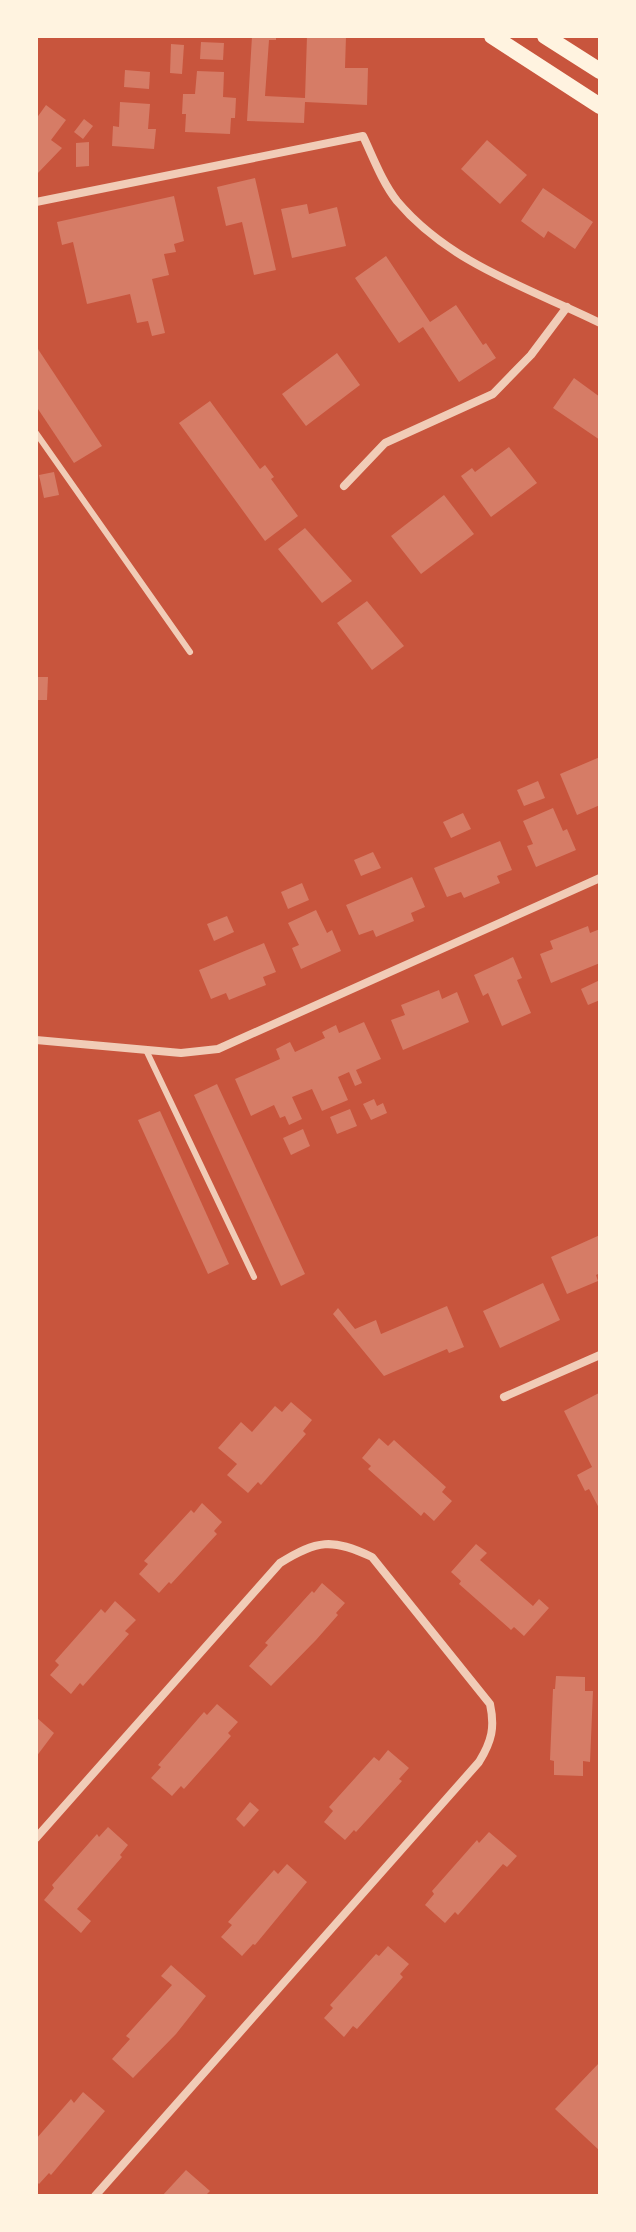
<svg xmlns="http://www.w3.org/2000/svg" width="636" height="2232" font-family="'Public Sans',sans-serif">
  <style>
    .building { fill: #d67c66 }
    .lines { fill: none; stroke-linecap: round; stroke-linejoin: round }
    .service { stroke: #f1ccb7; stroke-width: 6 }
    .minor { stroke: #f1ccb7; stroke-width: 8 }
    .secondary { stroke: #fff3e0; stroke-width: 16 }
  </style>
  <rect width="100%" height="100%" fill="#c8553d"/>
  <g class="building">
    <polygon points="252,36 276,36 276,40 269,40 265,96 305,98 307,36 346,36 345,68 368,68 367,105 305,102 304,123 247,121"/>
    <polygon points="201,42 224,43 223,60 200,59"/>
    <polygon points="171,44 184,45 182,74 170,73"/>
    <polygon points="125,70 150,72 149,89 124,87"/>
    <polygon points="197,71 224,72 223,97 236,98 235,118 231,118 230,134 185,132 186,114 182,114 183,94 195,94"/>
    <polygon points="120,102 150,104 148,129 156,129 154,149 112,146 113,126 119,127"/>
    <polygon points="46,105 66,120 51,140 62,148 36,175 36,119"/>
    <polygon points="84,119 93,126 83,139 74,132"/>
    <polygon points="487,140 527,175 500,204 461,169"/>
    <polygon points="89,142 89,166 76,167 76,143"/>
    <polygon points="255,178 276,270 254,275 242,222 226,226 217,187"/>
    <polygon points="543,188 593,222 575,249 548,231 544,238 521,221"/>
    <polygon points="174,196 184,241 174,244 176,252 164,254 169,275 152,279 165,333 152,336 148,321 137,323 130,294 87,304 73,242 62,245 57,222"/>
    <polygon points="307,204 309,214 337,207 346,246 292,258 281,209"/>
    <polygon points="386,256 430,322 456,305 483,345 486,343 496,358 459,382 423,327 399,343 355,278"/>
    <polygon points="36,346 102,446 74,463 36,406"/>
    <polygon points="337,353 360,385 306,426 282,394"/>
    <polygon points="574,378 600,397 600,440 553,408"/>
    <polygon points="210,401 260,469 265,465 274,477 271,479 298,516 265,541 179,423"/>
    <polygon points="509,447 537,483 491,517 461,476 472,468 475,472"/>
    <polygon points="54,472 59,495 44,498 39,475"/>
    <polygon points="444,495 474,534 421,574 391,536"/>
    <polygon points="305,528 352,581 322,603 278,549"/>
    <polygon points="367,601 404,646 372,670 337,623"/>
    <polygon points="36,677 48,677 47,700 36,700"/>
    <polygon points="600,757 600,805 577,815 560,774"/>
    <polygon points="538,781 545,798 524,806 517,790"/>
    <polygon points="553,808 563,831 567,829 576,850 536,867 527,846 533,844 523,821"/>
    <polygon points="463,813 471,829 451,838 443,822"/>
    <polygon points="500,841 512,870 497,876 500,883 464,898 461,892 447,897 434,868"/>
    <polygon points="373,852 381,868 361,876 354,860"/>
    <polygon points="412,877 425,907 411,913 414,921 376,937 373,930 359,935 346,905"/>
    <polygon points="302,883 309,900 288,909 281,892"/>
    <polygon points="316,910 327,933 332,930 341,951 301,969 292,948 299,945 288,923"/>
    <polygon points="227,916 234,932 214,941 207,924"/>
    <polygon points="588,926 590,933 600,929 600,963 551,983 540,954 553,949 550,941"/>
    <polygon points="264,943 276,972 263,977 266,985 229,1000 226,993 211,999 199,970"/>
    <polygon points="513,957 522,978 517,980 531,1013 502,1026 488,993 483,996 474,975"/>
    <polygon points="600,980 600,1000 588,1005 581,989"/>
    <polygon points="439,990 442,999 457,992 469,1022 403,1050 391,1020 405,1015 401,1005"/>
    <polygon points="364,1022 381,1059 356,1070 362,1083 355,1086 349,1072 338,1077 348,1100 322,1111 312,1089 292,1097 302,1119 289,1125 285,1116 280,1118 274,1105 251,1116 235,1079 280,1059 276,1049 290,1042 295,1052 325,1038 322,1032 336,1025 339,1033"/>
    <polygon points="217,1084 305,1274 281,1286 194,1095"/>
    <polygon points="374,1099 377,1106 383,1103 387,1113 371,1120 363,1104"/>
    <polygon points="350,1109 357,1126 337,1134 330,1117"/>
    <polygon points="160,1111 229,1264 208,1274 138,1120"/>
    <polygon points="303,1129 310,1146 291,1155 283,1138"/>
    <polygon points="600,1235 600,1273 596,1275 598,1281 567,1294 551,1257"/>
    <polygon points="543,1283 560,1320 500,1348 483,1311"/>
    <polygon points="447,1306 464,1347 449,1353 447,1349 384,1376 333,1314 338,1308 355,1329 376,1320 381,1334"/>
    <polygon points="599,1393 600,1395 600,1510 589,1489 585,1491 577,1475 592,1467 564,1411"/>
    <polygon points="291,1402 312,1420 303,1431 306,1434 261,1485 258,1482 248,1493 227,1475 237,1464 218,1448 241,1422 252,1432 275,1406 282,1412"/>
    <polygon points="379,1438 388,1446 394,1440 446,1487 442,1492 452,1501 434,1521 424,1512 421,1516 368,1469 371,1466 362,1458"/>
    <polygon points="202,1503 222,1522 214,1531 217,1534 171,1584 169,1582 159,1593 139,1574 148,1564 144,1561 191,1510 194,1513"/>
    <polygon points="476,1544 487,1553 480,1560 533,1606 539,1599 549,1608 524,1636 514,1627 511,1630 459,1584 461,1581 451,1572"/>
    <polygon points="322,1583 345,1603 336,1613 338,1615 316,1640 271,1686 249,1666 268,1645 265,1643 312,1591 314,1593"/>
    <polygon points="115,1601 136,1620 125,1631 129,1634 83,1686 80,1683 71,1694 50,1675 59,1665 55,1661 101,1609 105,1613"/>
    <polygon points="556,1676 585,1677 585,1691 593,1691 590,1762 583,1761 583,1776 554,1775 554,1761 550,1760 553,1689 555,1689"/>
    <polygon points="217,1704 238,1722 228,1733 231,1736 209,1761 184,1789 181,1786 172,1796 151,1778 161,1767 158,1765 204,1712 207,1715"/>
    <polygon points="36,1717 54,1733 36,1757"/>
    <polygon points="388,1750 409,1768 399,1779 402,1781 356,1832 354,1830 345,1840 324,1822 333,1811 329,1807 374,1757 379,1761"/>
    <polygon points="250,1802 259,1810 244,1827 236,1819"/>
    <polygon points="108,1827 128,1845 120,1855 122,1857 77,1909 91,1921 81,1933 44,1900 54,1888 52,1885 97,1834 99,1837"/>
    <polygon points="489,1832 517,1856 507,1867 503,1864 458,1915 455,1912 445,1923 425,1905 434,1894 432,1891 477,1840 479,1843"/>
    <polygon points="287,1864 307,1882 255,1945 253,1944 242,1956 221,1937 232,1925 228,1922 274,1870 278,1874"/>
    <polygon points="388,1946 409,1964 400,1974 403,1977 357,2029 353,2026 344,2037 324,2018 333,2008 330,2005 376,1954 379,1956"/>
    <polygon points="171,1965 206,1996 176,2034 133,2078 112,2059 130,2039 126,2036 172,1985 161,1976"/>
    <polygon points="600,2062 600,2151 555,2109"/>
    <polygon points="83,2092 105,2111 51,2175 49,2173 39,2184 36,2181 36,2139 71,2099 74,2103"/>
    <polygon points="186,2170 210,2191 205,2196 162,2196"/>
  </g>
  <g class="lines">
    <g class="service">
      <polyline points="36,433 190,652"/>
      <polyline points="146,1050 254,1277"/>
    </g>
    <g class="minor">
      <path d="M36,202L363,136C373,157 382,182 397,201C450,264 529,288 600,323"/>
      <polyline points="344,486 385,443 493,394 531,355 567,307"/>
      <polyline points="36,1040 181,1053 218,1049 600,878"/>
      <polyline points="504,1397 600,1355"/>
      <path d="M36,1838L280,1563C317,1540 332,1538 372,1557L490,1704C495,1727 492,1741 479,1762L95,2196"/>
    </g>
    <g class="secondary">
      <polyline points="492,36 600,106"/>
      <polyline points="545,36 600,71"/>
    </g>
  </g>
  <rect width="636" height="2232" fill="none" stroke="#fff3e0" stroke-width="76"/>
</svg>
